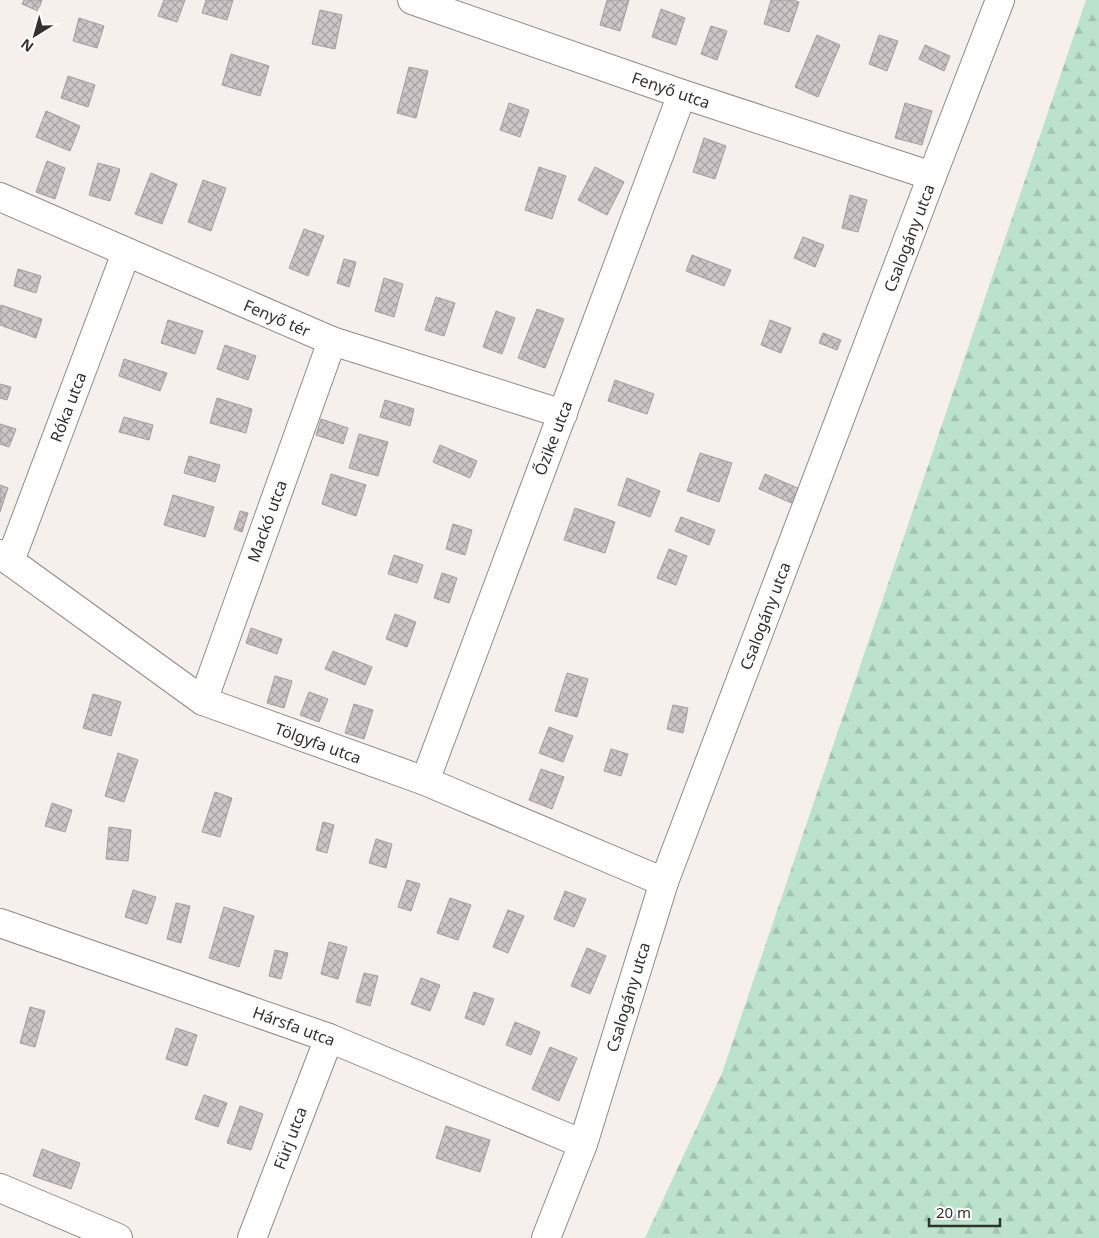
<svg xmlns="http://www.w3.org/2000/svg" width="1099" height="1238" font-family="'Noto Sans',sans-serif">
  <style>
    .forest { fill: url(#forest-firs) }
    .building { fill: url(#building-cross-hatch); stroke: #a39d9f }
    .lines { fill: none; stroke-linecap: round; stroke-linejoin: round }
    .minor-casing { stroke: #908b88; stroke-width: 30 }
    .minor { stroke: #fff; stroke-width: 28 }
    .labels { text-anchor: middle; stroke-width: 4; stroke-linejoin: round; paint-order: stroke }
    .street-label { font-size: 16px; fill: #33312f; stroke: #fefefe }
  </style>
  <defs>
    <pattern id="forest-firs" width="22" height="20" patternUnits="userSpaceOnUse" patternTransform="scale(1.25)"><rect width="22" height="20" fill="#bbe3cb"/><path d="M5 1l3.5 6h-7zM16 11l3.5 6h-7z" fill="#a1c3af"/></pattern>
    <pattern id="building-cross-hatch" width="8" height="8" patternUnits="userSpaceOnUse" patternTransform="scale(1.25)"><rect width="8" height="8" fill="#ccc6c8"/><path d="M0 0l8 8M0 8l8-8" fill="none" stroke="#a6a1a3"/></pattern>
  </defs>
  <rect width="100%" height="100%" fill="#f5f0ec"/>
  <polygon class="forest" points="1086,0 1099,0 1099,1238 645,1238 722,1073"/>
  <g class="building">
    <polygon points="24,0 42,0 38,11 22,4"/>
    <polygon points="164,0 185,0 177,22 158,16"/>
    <polygon points="206,0 233,0 227,20 202,13"/>
    <polygon points="607,0 629,0 620,31 600,25"/>
    <polygon points="771,0 793,0 799,2 789,32 764,24"/>
    <polygon points="661,9 685,18 676,45 652,37"/>
    <polygon points="320,10 342,15 335,49 312,44"/>
    <polygon points="79,18 104,26 97,48 73,41"/>
    <polygon points="711,26 727,31 717,60 701,54"/>
    <polygon points="817,35 840,45 818,97 795,87"/>
    <polygon points="879,35 898,41 887,71 869,64"/>
    <polygon points="925,45 950,56 944,71 919,59"/>
    <polygon points="231,54 269,66 260,96 222,85"/>
    <polygon points="409,67 428,71 416,118 397,113"/>
    <polygon points="68,76 95,85 88,107 61,98"/>
    <polygon points="509,103 529,110 520,137 500,130"/>
    <polygon points="905,103 932,111 922,145 895,138"/>
    <polygon points="46,111 80,126 70,151 36,137"/>
    <polygon points="704,138 726,146 715,179 693,172"/>
    <polygon points="47,161 65,168 55,199 36,192"/>
    <polygon points="98,163 120,169 110,201 89,195"/>
    <polygon points="539,167 566,176 552,219 525,210"/>
    <polygon points="595,167 624,182 607,215 578,200"/>
    <polygon points="151,173 177,184 162,224 135,214"/>
    <polygon points="203,180 226,188 211,231 188,222"/>
    <polygon points="850,195 867,200 858,232 842,228"/>
    <polygon points="304,229 324,236 308,276 289,268"/>
    <polygon points="803,237 824,245 815,267 794,258"/>
    <polygon points="692,255 731,270 724,286 686,271"/>
    <polygon points="344,259 356,262 349,287 337,283"/>
    <polygon points="18,269 41,276 36,293 14,286"/>
    <polygon points="384,278 403,284 394,317 375,311"/>
    <polygon points="436,297 455,303 444,336 425,330"/>
    <polygon points="1,305 42,319 36,338 0,325 0,309"/>
    <polygon points="537,309 564,319 545,368 518,358"/>
    <polygon points="496,311 515,318 502,354 483,347"/>
    <polygon points="168,320 203,331 195,354 161,343"/>
    <polygon points="770,320 791,328 781,353 761,345"/>
    <polygon points="823,333 841,340 837,350 819,343"/>
    <polygon points="225,345 256,356 248,380 217,369"/>
    <polygon points="124,359 167,373 160,391 119,376"/>
    <polygon points="615,380 654,394 647,414 608,401"/>
    <polygon points="0,384 11,387 7,400 0,398"/>
    <polygon points="217,398 252,409 246,433 210,423"/>
    <polygon points="385,400 414,409 410,426 380,417"/>
    <polygon points="124,417 153,425 149,440 119,432"/>
    <polygon points="321,419 348,428 343,444 316,435"/>
    <polygon points="0,424 16,429 9,447 0,444"/>
    <polygon points="359,434 388,442 378,476 349,468"/>
    <polygon points="440,445 477,461 470,478 433,462"/>
    <polygon points="700,453 732,463 719,502 687,491"/>
    <polygon points="189,456 220,465 215,482 184,473"/>
    <polygon points="331,474 366,485 356,516 322,504"/>
    <polygon points="765,474 807,492 801,507 759,489"/>
    <polygon points="627,478 660,491 650,517 618,505"/>
    <polygon points="0,485 8,488 0,512"/>
    <polygon points="173,495 214,507 205,537 164,525"/>
    <polygon points="575,508 615,522 605,553 564,540"/>
    <polygon points="240,511 248,513 242,532 234,529"/>
    <polygon points="681,517 715,530 709,545 675,531"/>
    <polygon points="453,524 472,530 465,555 446,549"/>
    <polygon points="669,549 687,556 676,585 657,578"/>
    <polygon points="394,555 423,565 417,583 388,574"/>
    <polygon points="442,573 457,578 449,603 434,598"/>
    <polygon points="395,614 416,622 407,647 386,639"/>
    <polygon points="251,628 282,639 277,654 246,643"/>
    <polygon points="333,651 372,667 365,685 325,669"/>
    <polygon points="567,673 588,679 577,717 555,711"/>
    <polygon points="275,676 292,681 284,708 267,703"/>
    <polygon points="309,692 328,699 319,722 300,715"/>
    <polygon points="93,694 121,702 111,736 83,728"/>
    <polygon points="354,704 373,710 364,739 345,733"/>
    <polygon points="673,705 688,708 683,733 667,729"/>
    <polygon points="549,727 573,736 563,762 539,753"/>
    <polygon points="611,749 628,754 621,776 604,771"/>
    <polygon points="118,753 138,760 124,802 105,796"/>
    <polygon points="541,769 564,777 552,809 529,800"/>
    <polygon points="215,792 232,798 220,837 202,832"/>
    <polygon points="52,803 72,810 65,832 45,826"/>
    <polygon points="323,822 334,825 327,853 316,850"/>
    <polygon points="109,827 131,830 128,861 106,859"/>
    <polygon points="376,839 392,844 386,868 369,863"/>
    <polygon points="407,880 420,884 411,911 398,907"/>
    <polygon points="133,890 156,897 147,924 125,917"/>
    <polygon points="565,891 586,899 574,927 554,919"/>
    <polygon points="450,898 471,905 458,940 437,933"/>
    <polygon points="176,903 190,906 181,943 167,939"/>
    <polygon points="224,907 254,916 239,967 209,958"/>
    <polygon points="508,910 524,916 508,953 493,947"/>
    <polygon points="329,942 347,947 338,979 321,974"/>
    <polygon points="587,948 606,956 590,994 571,986"/>
    <polygon points="275,950 288,953 281,979 269,976"/>
    <polygon points="364,973 378,976 370,1006 356,1002"/>
    <polygon points="421,978 440,985 430,1011 411,1004"/>
    <polygon points="474,992 494,999 484,1025 465,1018"/>
    <polygon points="30,1007 45,1011 35,1047 20,1043"/>
    <polygon points="515,1022 540,1032 531,1055 506,1045"/>
    <polygon points="176,1028 197,1035 187,1066 166,1059"/>
    <polygon points="550,1047 577,1058 559,1101 532,1089"/>
    <polygon points="204,1095 227,1103 218,1127 195,1119"/>
    <polygon points="240,1106 263,1114 251,1150 227,1143"/>
    <polygon points="446,1126 490,1140 480,1172 436,1158"/>
    <polygon points="42,1149 80,1163 71,1189 33,1176"/>
  </g>
  <g class="lines">
    <g class="minor-casing">
      <g id="minor">
        <polyline points="412,0 682,94 932,176"/>
        <polyline points="0,197 332,341 563,414"/>
        <polyline points="0,554 203,701 425,781 664,882"/>
        <polyline points="10,561 126,253"/>
        <polyline points="203,701 332,341"/>
        <polyline points="425,781 682,94"/>
        <polyline points="0,923 329,1038 583,1144"/>
        <polyline points="0,1188 118,1238"/>
        <polyline points="252,1238 329,1038"/>
        <polyline points="546,1238 583,1144 664,882 932,176 1000,0"/>
      </g>
    </g>
    <use href="#minor" class="minor"/>
  </g>
  <g class="labels">
    <g class="street-label">
      <text transform="translate(671 90) rotate(19)" y="6">Fenyő utca</text>
      <text transform="translate(909 238) rotate(-69)" y="6">Csalogány utca</text>
      <text transform="translate(277 318) rotate(23)" y="6">Fenyő tér</text>
      <text transform="translate(68 407) rotate(-69)" y="6">Róka utca</text>
      <text transform="translate(553 438) rotate(-69)" y="6">Őzike utca</text>
      <text transform="translate(267 521) rotate(-70)" y="6">Mackó utca</text>
      <text transform="translate(765 616) rotate(-69)" y="6">Csalogány utca</text>
      <text transform="translate(318 743) rotate(20)" y="6">Tölgyfa utca</text>
      <text transform="translate(628 997) rotate(-73)" y="6">Csalogány utca</text>
      <text transform="translate(294 1026) rotate(20)" y="6">Hársfa utca</text>
      <text transform="translate(290 1138) rotate(-69)" y="6">Fürj utca</text>
    </g>
  </g>
  <g transform="translate(35 35) rotate(217)" stroke="#fefefe" stroke-width="4" paint-order="stroke">
  <path d="M0-4L9 19L0 12L-9 19Z" fill="#33312f"/>
  <text y="-8" font-size="14" font-weight="bold" text-anchor="middle" fill="#33312f">N</text>
  </g>
  <path d="M929 1218v8h71v-8" fill="none" stroke="#33312f" stroke-width="2.5"/>
  <text x="936" y="1218" font-size="15" fill="#33312f" stroke="#fefefe" stroke-width="4" paint-order="stroke">20 m</text>
</svg>
